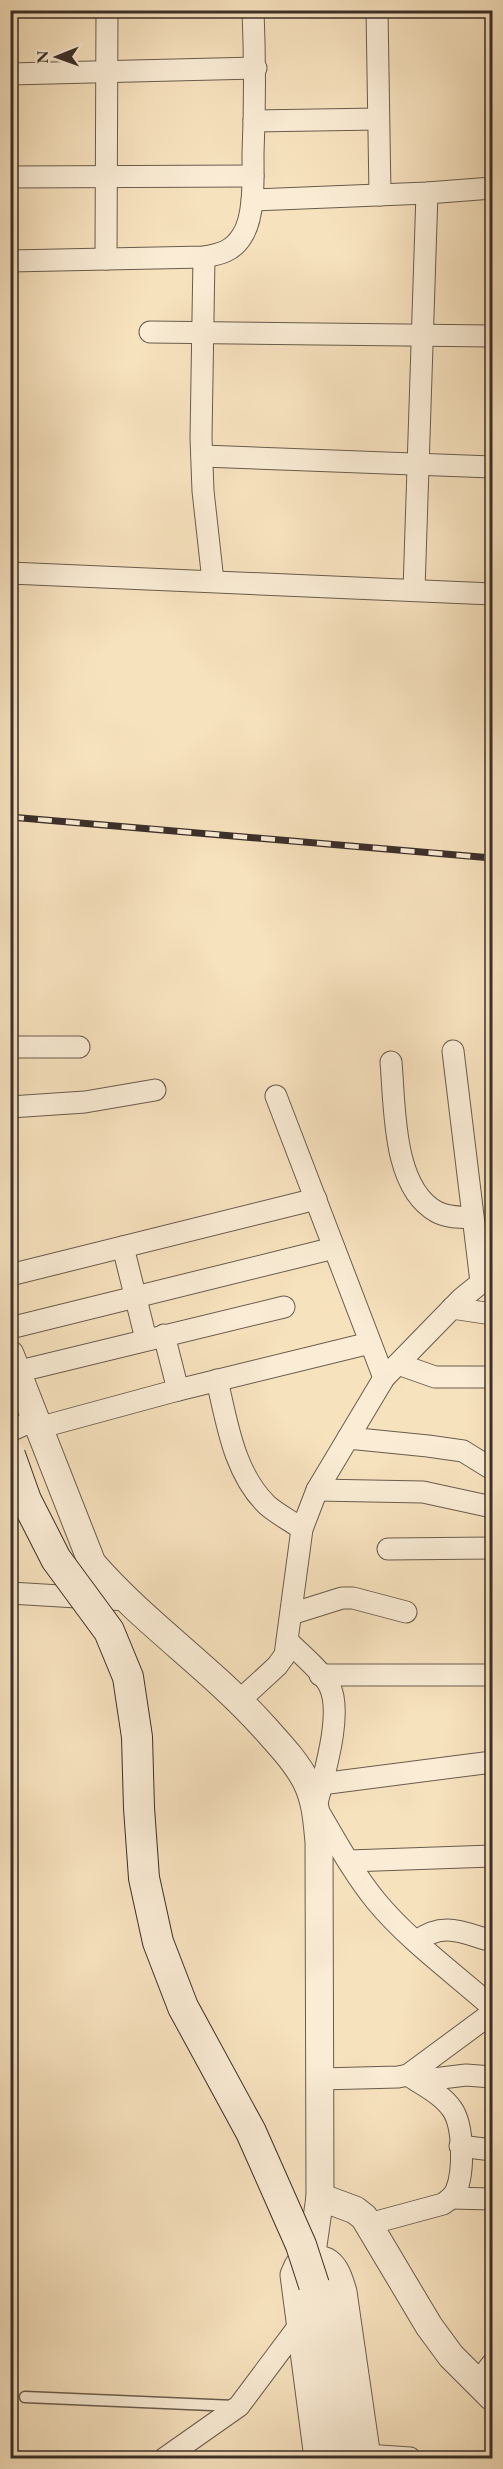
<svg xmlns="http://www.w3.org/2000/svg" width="503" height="2469" font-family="'EB Garamond',serif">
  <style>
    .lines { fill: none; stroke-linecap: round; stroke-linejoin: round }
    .service-casing { stroke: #6a5c4e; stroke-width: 13 }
    .minor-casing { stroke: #6a5c4e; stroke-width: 23 }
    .tertiary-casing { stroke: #6a5c4e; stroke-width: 29 }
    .secondary-casing { stroke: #3b2f29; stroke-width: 32 }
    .service { stroke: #faecd5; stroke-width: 10 }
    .minor { stroke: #faecd5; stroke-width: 21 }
    .tertiary { stroke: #faecd5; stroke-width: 27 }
    .secondary { stroke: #faecd5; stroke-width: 30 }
    .rail-casing { stroke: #3b2f29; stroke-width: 7 }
    .rail { stroke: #faecd5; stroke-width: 4.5; stroke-dasharray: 14; stroke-linecap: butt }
    .secondary-bridge-casing { stroke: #3b2f29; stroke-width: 32; stroke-linecap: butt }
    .secondary-bridge { stroke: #faecd5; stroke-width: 30 }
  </style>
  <rect width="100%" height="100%" fill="#f7e2be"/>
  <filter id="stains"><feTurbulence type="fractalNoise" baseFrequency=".00333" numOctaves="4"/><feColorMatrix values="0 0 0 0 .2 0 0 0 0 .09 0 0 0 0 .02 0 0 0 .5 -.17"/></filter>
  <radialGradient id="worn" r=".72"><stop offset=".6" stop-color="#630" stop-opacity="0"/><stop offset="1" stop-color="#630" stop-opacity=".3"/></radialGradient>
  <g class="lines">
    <g class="service-casing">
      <polyline id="service" points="25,2397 235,2406"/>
    </g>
    <g class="minor-casing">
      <g id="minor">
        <polyline points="377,10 380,195"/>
        <polyline points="10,74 256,68"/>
        <polyline points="254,121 378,119"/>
        <polyline points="10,177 253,176"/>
        <polyline points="252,200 427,193 492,188"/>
        <polyline points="204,257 201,438 203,491 213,581"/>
        <polyline points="106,259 107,10"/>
        <path d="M10,261L204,257C221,254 233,251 242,236C255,217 253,177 253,154C255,106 255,59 253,10"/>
        <polyline points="150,332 492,336"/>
        <polyline points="202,456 492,467"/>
        <polyline points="10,573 492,594"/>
        <polyline points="414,590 427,193"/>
        <polyline points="10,1047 79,1047"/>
        <polyline points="453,1051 481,1282"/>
        <path d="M391,1062C395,1106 392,1188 437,1212C448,1218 462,1217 473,1218"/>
        <polyline points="276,1096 384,1378"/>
        <polyline points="10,1107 85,1102 155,1090"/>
        <polyline points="123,1247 146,1339"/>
        <polyline points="10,1275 316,1199"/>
        <polyline points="452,1308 492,1314"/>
        <polyline points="10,1328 334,1248"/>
        <polyline points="164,1335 178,1390"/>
        <polyline points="398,1364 435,1377 492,1377"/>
        <polyline points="16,1372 284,1307"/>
        <path d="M217,1380C227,1423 234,1473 267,1505C277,1514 291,1521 302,1529"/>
        <polyline points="38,1428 178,1390 370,1343"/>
        <polyline points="10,1431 35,1420"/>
        <polyline points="348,1438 428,1446 463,1451 492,1469"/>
        <polyline points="317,1490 423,1492 492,1507"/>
        <polyline points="388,1549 492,1548"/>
        <polyline points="10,1593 127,1600"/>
        <polyline points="291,1614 342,1598 353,1598 406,1612"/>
        <path d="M288,1641C299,1653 321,1670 329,1685C344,1712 323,1778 316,1807C335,1839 353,1873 376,1901C409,1941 454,1973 492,2007"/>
        <polyline points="320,1675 492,1675"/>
        <polyline points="240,1700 277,1666 285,1655 302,1529 317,1490 384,1378 461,1299 492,1274"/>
        <polyline points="321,1784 492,1762"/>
        <polyline points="349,1861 492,1856"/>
        <path d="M417,1941C444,1921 463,1933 492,1941"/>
        <polyline points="320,2079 398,2077 408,2075 492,2013"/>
        <polyline points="417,2081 466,2075 492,2077"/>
        <polyline points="460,2146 492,2150"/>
        <polyline points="452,2198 492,2199"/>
        <path d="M369,2224L443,2204C449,2200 453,2197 456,2191C464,2172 464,2126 452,2109C442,2094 422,2085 408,2075"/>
        <polyline points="477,2383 492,2364"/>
        <polyline points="366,2455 410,2458"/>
        <polyline points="165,2458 239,2406 301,2323"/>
      </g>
    </g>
    <g class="tertiary-casing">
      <g id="tertiary">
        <path d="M10,1354L92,1563C144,1623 211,1668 264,1727C279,1744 295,1760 306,1781C316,1801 317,1821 319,1842L320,2197L311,2259"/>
        <polyline points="320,2197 355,2210 364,2217 429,2326 451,2356 492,2397"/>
        <path d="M318,2458L294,2275L298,2266C327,2251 335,2264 343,2292L367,2458"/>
      </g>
    </g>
    <g class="secondary-casing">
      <polyline id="secondary" points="314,2285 330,2368 340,2458"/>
    </g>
    <use href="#service" class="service"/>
    <use href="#minor" class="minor"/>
    <use href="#tertiary" class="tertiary"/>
    <use href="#secondary" class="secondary"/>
    <g class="rail-casing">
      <polyline id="rail" points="10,817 492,858"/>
    </g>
    <use href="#rail" class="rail"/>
    <g class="secondary-bridge-casing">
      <polyline id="secondary-bridge" points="10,1455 26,1500 56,1559 109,1631 128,1677 137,1737 139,1808 144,1878 158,1942 183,2007 251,2132 301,2245 314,2285"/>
    </g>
    <use href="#secondary-bridge" class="secondary-bridge"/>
  </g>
  <rect width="503" height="2469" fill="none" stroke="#f7e2be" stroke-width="36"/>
  <rect x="12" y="12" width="479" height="2445" fill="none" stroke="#3b2f29" stroke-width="3"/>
  <rect x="18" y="18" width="467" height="2433" fill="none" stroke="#3b2f29" stroke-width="1.5"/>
  <g transform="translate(57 57) rotate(269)" stroke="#faecd5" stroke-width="4.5" paint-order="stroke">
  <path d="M0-4.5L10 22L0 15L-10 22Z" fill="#3b2f29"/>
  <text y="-9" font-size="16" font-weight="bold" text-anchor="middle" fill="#3b2f29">N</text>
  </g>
  <rect width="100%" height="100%" filter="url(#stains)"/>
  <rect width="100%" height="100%" fill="url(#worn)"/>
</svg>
